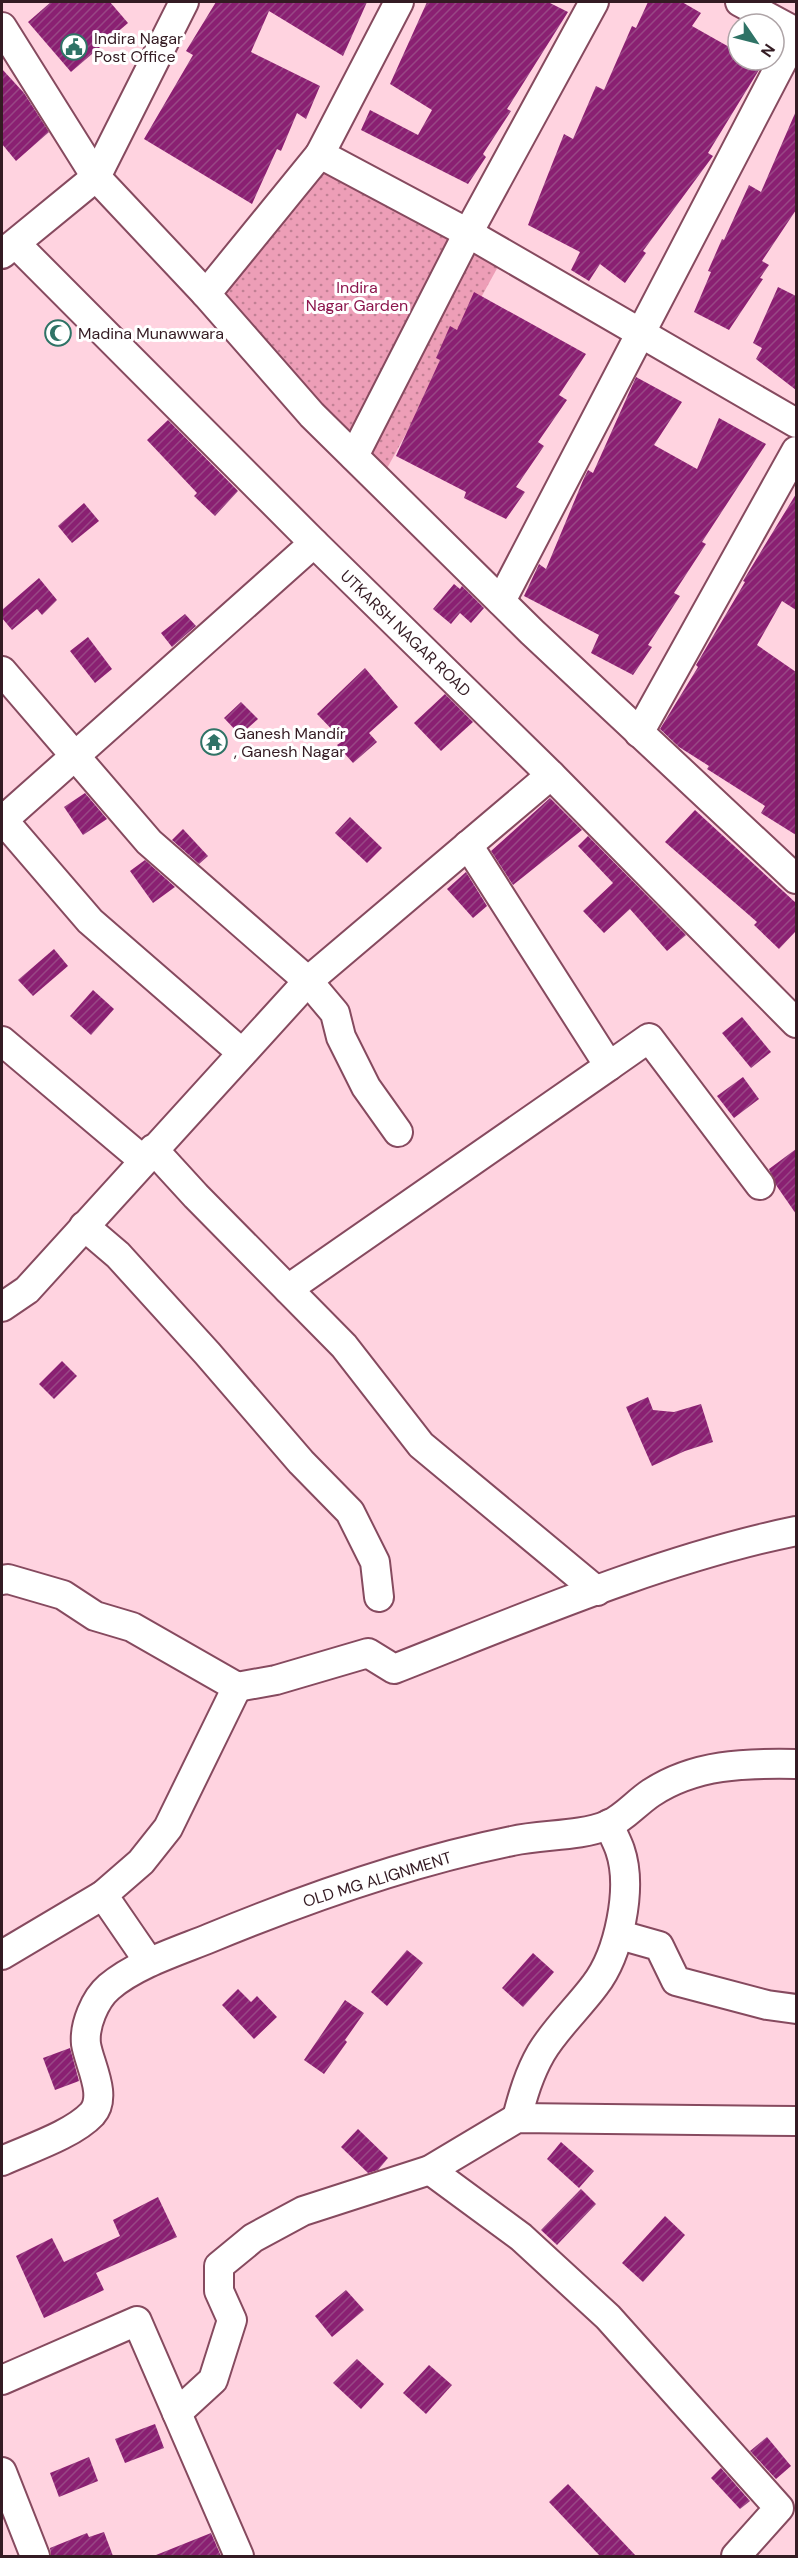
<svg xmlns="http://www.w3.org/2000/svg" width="798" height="2558" font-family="'DM Sans',sans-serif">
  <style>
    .green { fill: url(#green-dots) }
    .building { fill: url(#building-hatch) }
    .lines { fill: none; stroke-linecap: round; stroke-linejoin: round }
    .minor-casing { stroke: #864a5f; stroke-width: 32 }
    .minor { stroke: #fff; stroke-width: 28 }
    .labels { text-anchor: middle; stroke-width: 6; stroke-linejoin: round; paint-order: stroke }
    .poi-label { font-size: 16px; fill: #341b23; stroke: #fff; text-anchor: start }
    .park-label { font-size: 16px; fill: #8c164d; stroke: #fff }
    .street-label { font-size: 16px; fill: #341b23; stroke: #fff }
  </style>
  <defs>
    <pattern id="green-dots" width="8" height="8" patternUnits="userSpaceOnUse" patternTransform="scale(1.5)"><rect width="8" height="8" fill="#ed9eb7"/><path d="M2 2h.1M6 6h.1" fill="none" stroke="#c18094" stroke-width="1.8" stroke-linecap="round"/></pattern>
    <pattern id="building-hatch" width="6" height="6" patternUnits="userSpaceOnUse" patternTransform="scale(1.5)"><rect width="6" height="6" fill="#8a2072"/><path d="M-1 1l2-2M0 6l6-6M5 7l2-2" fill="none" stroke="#984785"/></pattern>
  </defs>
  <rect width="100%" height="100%" fill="#ffd3e0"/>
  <polygon class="green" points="320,154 505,254 380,481 206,294"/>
  <g class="building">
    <polygon points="51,2 110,2 128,23 71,72 28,22"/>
    <polygon points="216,2 367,2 343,56 269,11 251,52 320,86 306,119 297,113 281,151 277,149 252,204 144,139 193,55 186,51"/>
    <polygon points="427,2 548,2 568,12 507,109 511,111 483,154 486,157 468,184 361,130 370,110 418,135 432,110 390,84"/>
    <polygon points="648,2 682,2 701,13 692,26 738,52 738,60 753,60 762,65 708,153 713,156 643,251 646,253 625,283 600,264 589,281 571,270 580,252 528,225 564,134 573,139 596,86 604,90 632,26 636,28"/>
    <polygon points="2,69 24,93 49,132 16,161 2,144"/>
    <polygon points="796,111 796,210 762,261 769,265 760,278 763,279 729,330 694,312 711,272 708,271 722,239 724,240 749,185 761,192"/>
    <polygon points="778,287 796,296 796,390 756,359 762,348 753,343"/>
    <polygon points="474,292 586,354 559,395 567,400 538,442 544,446 516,487 525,492 506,519 464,498 466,492 396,456 440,360 436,358 450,326 457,330"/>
    <polygon points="636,377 682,402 654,445 697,469 719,418 766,444 702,542 706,544 674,593 680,596 648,645 652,647 633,675 591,653 599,635 524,596 539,564 546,569 584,478 588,470 593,473"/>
    <polygon points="168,420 238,491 215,516 194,496 197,493 147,440"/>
    <polygon points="796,494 796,610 782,601 757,645 796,672 796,835 761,813 765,806 707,769 709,766 679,747 660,729 698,667 696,665 745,582 743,581"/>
    <polygon points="84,503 99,521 72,543 58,526"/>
    <polygon points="39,578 57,600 42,615 37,609 12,630 2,618 2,610"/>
    <polygon points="454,584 460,589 462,586 484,608 471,623 460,613 451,624 433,609"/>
    <polygon points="185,614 196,626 172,647 161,633"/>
    <polygon points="88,637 112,669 95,683 70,651"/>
    <polygon points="365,668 398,707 369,733 377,742 353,763 337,745 343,741 317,714"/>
    <polygon points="445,694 473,722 441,751 414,723"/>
    <polygon points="241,702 258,719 240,735 224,718"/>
    <polygon points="85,793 107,819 83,835 64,807"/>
    <polygon points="550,798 582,830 513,885 491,851"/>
    <polygon points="695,810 796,903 796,931 779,949 754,925 757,922 665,842"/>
    <polygon points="350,817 382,848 367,863 335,833"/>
    <polygon points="183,829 208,856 199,864 172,840"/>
    <polygon points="588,836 686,935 667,951 630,909 604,933 583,911 613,883 578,846"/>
    <polygon points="145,860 175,887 153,903 130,871"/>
    <polygon points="466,872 487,906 473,918 447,889"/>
    <polygon points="54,949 68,966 33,996 18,980"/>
    <polygon points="93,990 114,1009 91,1035 70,1016"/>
    <polygon points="742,1017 771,1052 751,1068 722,1033"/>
    <polygon points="743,1077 759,1099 734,1118 717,1096"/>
    <polygon points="796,1149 796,1214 776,1185 769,1169"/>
    <polygon points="62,1361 77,1376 54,1399 39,1384"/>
    <polygon points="648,1397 653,1410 674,1412 701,1404 713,1442 685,1451 652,1466 626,1407"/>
    <polygon points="407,1950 423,1963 387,2006 371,1992"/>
    <polygon points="533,1953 554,1972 523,2007 502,1988"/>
    <polygon points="238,1989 251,2002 257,1996 277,2017 254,2039 222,2005"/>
    <polygon points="345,2000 364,2013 345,2040 347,2042 324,2074 304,2060"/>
    <polygon points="70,2048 79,2081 55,2090 43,2058"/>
    <polygon points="358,2129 388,2158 378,2170 368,2173 341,2147"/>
    <polygon points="561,2142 594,2171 579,2188 547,2159"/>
    <polygon points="581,2189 596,2204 557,2245 541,2230"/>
    <polygon points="158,2197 177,2237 96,2273 104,2290 44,2318 16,2256 52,2238 64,2262 120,2236 113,2220"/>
    <polygon points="665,2216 685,2235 643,2282 622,2263"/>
    <polygon points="346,2290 364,2310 332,2337 315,2316"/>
    <polygon points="357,2359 384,2384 361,2409 333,2383"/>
    <polygon points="429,2365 452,2385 426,2414 403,2393"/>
    <polygon points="155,2424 164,2448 125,2463 115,2439"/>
    <polygon points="767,2437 791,2466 776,2479 750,2451"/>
    <polygon points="89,2457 98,2481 59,2497 50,2473"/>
    <polygon points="721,2468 750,2501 740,2509 711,2478"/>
    <polygon points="568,2484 636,2556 600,2556 549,2502"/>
    <polygon points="104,2532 113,2556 51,2556 50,2548 87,2533 89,2537"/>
    <polygon points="211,2533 221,2556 156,2556 156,2555"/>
  </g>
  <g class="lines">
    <g class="minor-casing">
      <g id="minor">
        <polyline points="399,2 320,154 468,233 796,423"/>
        <polyline points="740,2 796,32"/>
        <polyline points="2,27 96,177 206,294 312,415 532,632 796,879"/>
        <polyline points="16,244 314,543 551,775 796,1023"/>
        <polyline points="2,254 96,177 184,2"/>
        <polyline points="206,294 320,154"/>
        <polyline points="354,456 468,233 594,2"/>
        <polyline points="501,601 796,35"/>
        <polyline points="2,671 149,842 308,981 335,1013 341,1037 366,1087 398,1132"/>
        <polyline points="639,733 796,451"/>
        <polyline points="3,820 90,921 242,1053"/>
        <polyline points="2,821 314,543"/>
        <polyline points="468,845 609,1066 649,1038 760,1185"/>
        <polyline points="2,1041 143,1160"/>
        <polyline points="153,1149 196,1196 344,1346 421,1445 597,1591"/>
        <polyline points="84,1226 118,1255 207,1353 301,1462 350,1512 375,1562 379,1597"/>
        <polyline points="288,1289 609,1066"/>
        <polyline points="2,1307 27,1290 308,981 551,775"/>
        <path d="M2,1580L8,1579L63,1595L95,1616L132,1627L237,1687L276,1680L368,1653L394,1669C524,1618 660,1559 796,1531"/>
        <polyline points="103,1895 149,1962"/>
        <polyline points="620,1935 659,1946 676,1981 767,2005 796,2009"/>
        <polyline points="2,1955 103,1895 141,1862 168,1828 237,1687"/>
        <path d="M517,2118C523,2095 529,2074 541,2053C555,2029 578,2008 595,1985C619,1954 633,1888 620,1850C617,1841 612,1833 609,1824"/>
        <path d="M2,2161C28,2149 72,2135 92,2114C108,2096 89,2064 86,2044C84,2025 95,1999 109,1987C136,1964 178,1951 210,1938C307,1898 408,1862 512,1841C543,1834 578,1837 608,1825C624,1818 636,1803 651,1793C695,1764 745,1763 796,1764"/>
        <polyline points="430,2170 521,2237 608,2317 779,2508 736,2556"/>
        <polyline points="2,2380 137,2321 239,2556"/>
        <polyline points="177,2413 213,2380 232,2320 219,2291 219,2266 253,2238 303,2211 430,2170 517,2118 796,2121"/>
        <polyline points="2,2472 35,2556"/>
      </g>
    </g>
    <use href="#minor" class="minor"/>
  </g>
  <defs>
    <g id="civic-ring" transform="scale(1.35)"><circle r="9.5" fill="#fff" stroke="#2f7366" stroke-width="1.5"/><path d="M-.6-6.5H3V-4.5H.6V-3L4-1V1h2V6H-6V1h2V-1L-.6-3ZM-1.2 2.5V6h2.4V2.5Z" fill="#2f7366"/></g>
    <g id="mosque-ring" transform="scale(1.35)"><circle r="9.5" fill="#fff" stroke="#2f7366" stroke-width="1.5"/><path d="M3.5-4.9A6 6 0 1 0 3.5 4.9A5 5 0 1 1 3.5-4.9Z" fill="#2f7366"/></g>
    <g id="temple-ring" transform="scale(1.35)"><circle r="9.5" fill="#fff" stroke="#2f7366" stroke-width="1.5"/><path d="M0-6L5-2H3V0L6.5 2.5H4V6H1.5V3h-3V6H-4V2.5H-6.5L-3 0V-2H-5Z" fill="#2f7366"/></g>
  </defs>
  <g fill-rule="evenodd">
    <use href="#civic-ring" x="74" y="47"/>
    <use href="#mosque-ring" x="58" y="333"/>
    <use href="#temple-ring" x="214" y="742"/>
  </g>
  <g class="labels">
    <g class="poi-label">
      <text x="94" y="44">Indira Nagar<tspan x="94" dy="18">Post Office</tspan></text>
      <text x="78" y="339">Madina Munawwara</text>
      <text x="234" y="739">Ganesh Mandir<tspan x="234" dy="18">, Ganesh Nagar</tspan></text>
    </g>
    <g class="park-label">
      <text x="357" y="293">Indira<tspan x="357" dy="18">Nagar Garden</tspan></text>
    </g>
    <g class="street-label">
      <text transform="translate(406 633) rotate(44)" y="6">UTKARSH NAGAR ROAD</text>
      <text transform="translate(377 1879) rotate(-17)" y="6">OLD MG ALIGNMENT</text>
    </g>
  </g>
  <rect width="798" height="2558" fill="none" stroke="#341b23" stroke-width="6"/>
  <g transform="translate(756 42) rotate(125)"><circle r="28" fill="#ffffff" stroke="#aea4a7" stroke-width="1.5"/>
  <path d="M0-4.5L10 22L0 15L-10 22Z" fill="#2f7366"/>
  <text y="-9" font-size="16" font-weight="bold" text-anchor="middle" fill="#341b23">N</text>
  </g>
</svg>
